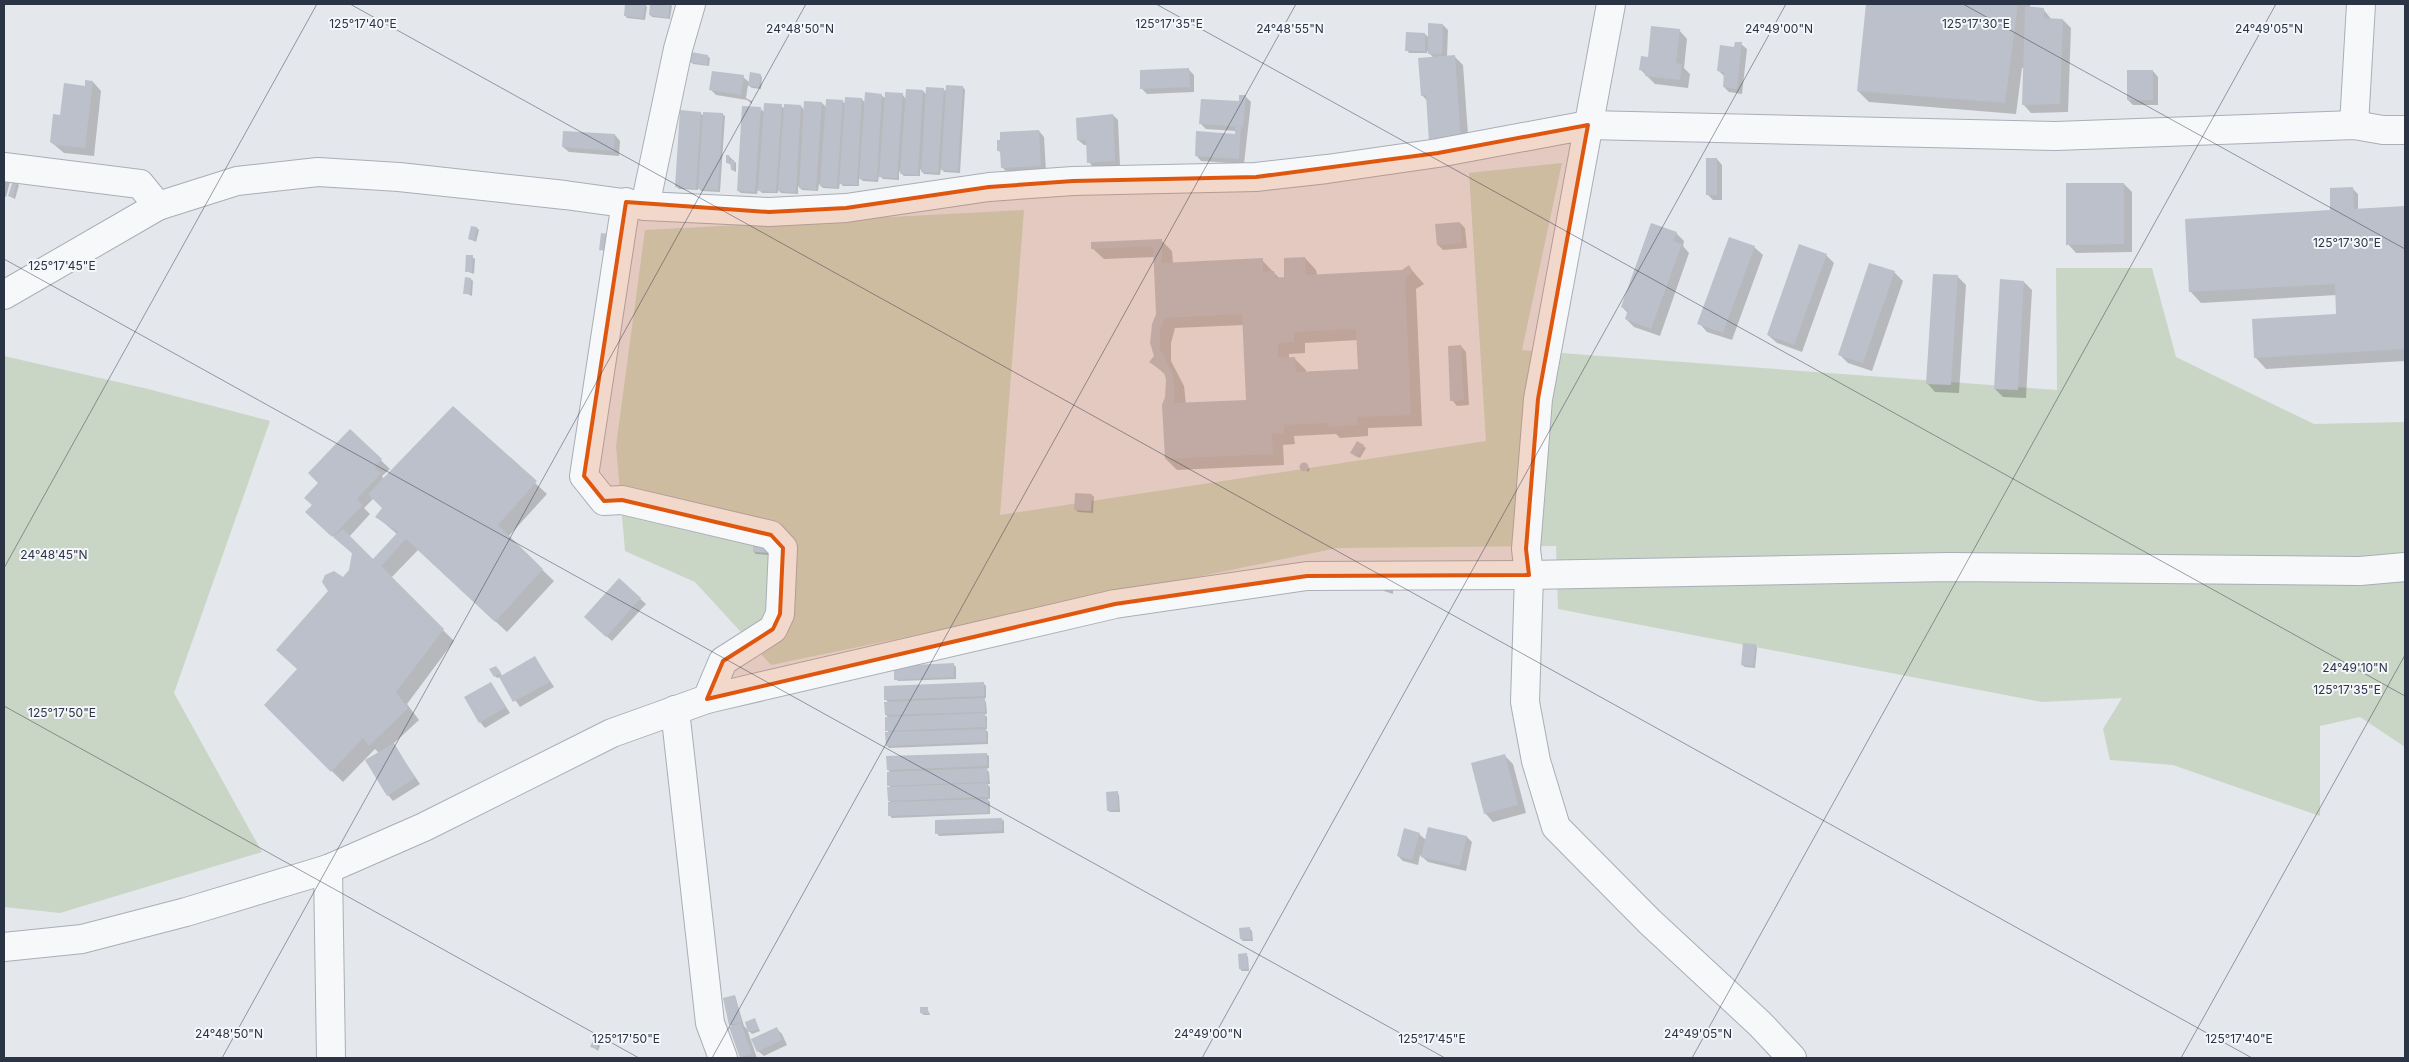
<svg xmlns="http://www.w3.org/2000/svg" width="2409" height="1062" font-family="Inter,sans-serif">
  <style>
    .green { fill: #c9d6c5 }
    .shadow { fill: #0003; fill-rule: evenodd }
    .building { fill: #bbc0ca; fill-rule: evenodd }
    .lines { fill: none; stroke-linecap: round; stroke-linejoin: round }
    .minor-casing { stroke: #a9aeb7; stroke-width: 30 }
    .minor { stroke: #f7f8fa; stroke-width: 28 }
    .marked { fill: #df570f; fill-opacity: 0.2; stroke: #df570f; stroke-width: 4; stroke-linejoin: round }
    .ticks { fill: none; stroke: #2b3445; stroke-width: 1; stroke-opacity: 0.45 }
    .ticks-label { font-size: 12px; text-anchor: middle; fill: #2b3445; stroke: #f4f6f9; stroke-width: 4; stroke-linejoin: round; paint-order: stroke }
  </style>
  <rect width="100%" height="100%" fill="#e4e7ec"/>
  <g class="green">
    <polygon points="1562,163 1522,350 2057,390 2056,268 2152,268 2176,357 2314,424 2405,422 2405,747 2360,717 2320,726 2320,816 2173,765 2110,760 2103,729 2122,698 2042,702 1558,609 1556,546 1337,548 771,665 695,582 625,551 616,446 645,230 1024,210 1000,515 1486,441 1469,173"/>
    <polygon points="4,356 148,389 270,421 174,693 262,852 60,913 4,907"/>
  </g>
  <g class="shadow">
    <polygon points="626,4 645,4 647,7 645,20 627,18 625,15"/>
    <polygon points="651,4 670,4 672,6 670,19 652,17 650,15"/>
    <polygon points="1867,4 2030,4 2030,8 2043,9 2052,20 2063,20 2071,28 2068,112 2031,113 2023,104 2024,68 2022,68 2016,114 1869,102 1858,91"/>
    <polygon points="1443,25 1448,30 1447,57 1455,57 1463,65 1469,148 1422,95 1434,58 1427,51 1427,53 1409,53 1407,50 1425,34 1429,38"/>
    <polygon points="1679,30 1687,39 1684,68 1690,74 1688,88 1655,84 1641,70 1649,58"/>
    <polygon points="1741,44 1747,49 1742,94 1729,92 1724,87 1724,76 1718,70"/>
    <polygon points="707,56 710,58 709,66 693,64 691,62"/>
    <polygon points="1188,69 1194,75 1194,92 1147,94 1142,89"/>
    <polygon points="2153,71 2158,77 2158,105 2133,105 2128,100"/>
    <polygon points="760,75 762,77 761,89 752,88 748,85 746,98 752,101 752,104 747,100 716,95 711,90 743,77 750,83"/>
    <polygon points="93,82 101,91 94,156 64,153 51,142 61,117 86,87"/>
    <polygon points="963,87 965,90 960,173 944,172 941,168 940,175 924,174 920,169 920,176 904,176 899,171 899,180 883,179 879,175 878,182 863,181 859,178 859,186 843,186 840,182 839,189 823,188 819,184 818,191 802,190 798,186 798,194 781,193 778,190 778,193 762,193 758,189 757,194 741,193 738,191 761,109 764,112 781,106 785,109 801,106 805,111 822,103 826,107 842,101 846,104 862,99 865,103 881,95 886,99 902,94 906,99 923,91 927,95 943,89 947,92"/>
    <polygon points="1245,96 1251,102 1244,164 1201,161 1196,155 1236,135 1236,131 1206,129 1200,123 1240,103"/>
    <polygon points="700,113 704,116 722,114 725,116 720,192 701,191 698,187 698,190 679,189 677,187"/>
    <polygon points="1113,115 1118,120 1120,166 1094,168 1089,162 1088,145 1084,145 1078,140"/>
    <polygon points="1039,131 1044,137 1046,171 1008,173 1002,167 1002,154 999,151"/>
    <polygon points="615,135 620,141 619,156 569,152 563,147"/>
    <polygon points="729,156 736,163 736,172 732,170 732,165 727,163"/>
    <polygon points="1717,159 1722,165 1722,200 1713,200 1707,194"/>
    <polygon points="4,180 10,182 6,197 4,196"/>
    <polygon points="16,183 19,185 15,199 9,196"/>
    <polygon points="2124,184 2132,192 2132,252 2076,253 2068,244"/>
    <polygon points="2352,188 2358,194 2358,210 2405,207 2405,361 2266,369 2255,357 2337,316 2337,295 2201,303 2190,291 2332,212"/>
    <polygon points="1460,223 1465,228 1467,248 1443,250 1438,245"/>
    <polygon points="477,228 479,230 476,242 469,238"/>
    <polygon points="1676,233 1684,241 1683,246 1689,253 1660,336 1634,327 1626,319 1628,313 1622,307"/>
    <path d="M1161,240L1172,251L1173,264L1262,260L1280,279H1286L1305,258L1316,270L1317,275L1403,271L1409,267L1424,284L1416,289L1422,426L1368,428V436L1340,438L1336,434L1294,436L1295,444L1283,445L1284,465L1177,470L1166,459L1167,376L1151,362L1155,356L1157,315L1155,257L1104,259L1092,248ZM1244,325L1247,401L1186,404L1184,386L1171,361V343L1175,328ZM1358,340L1359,370L1306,373V370L1295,359H1289V354L1305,353V343Z"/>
    <polygon points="1754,247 1763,255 1732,340 1707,332 1699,323"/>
    <polygon points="1826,255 1834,263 1802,352 1777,343 1768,335"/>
    <polygon points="472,257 475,259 474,274 466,271"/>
    <polygon points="1894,272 1903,281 1872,371 1848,363 1839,354"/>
    <polygon points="1957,276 1966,285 1959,393 1935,392 1927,383"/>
    <polygon points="471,279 473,281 472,296 465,293"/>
    <polygon points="2024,282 2032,290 2026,398 2003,397 1995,389"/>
    <polygon points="1461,346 1466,352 1469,405 1457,406 1452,400"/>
    <path d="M453,408L547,494L508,537L554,581L507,632L418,550L391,578L454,641L407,704L419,720L393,744L420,784L393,801L388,795L379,753L375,749L343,782L265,705L298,670L343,578L350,570L353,554L307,512L313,505L320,483L350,431L390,469L382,476L384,479ZM374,498L384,508L377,517L397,534L373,561L349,537L370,514L364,508Z"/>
    <polygon points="1363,446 1366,448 1360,458 1354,455"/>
    <polygon points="1305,464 1310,469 1308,472 1302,467"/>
    <polygon points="1092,495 1094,497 1093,513 1078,512 1075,509"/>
    <polygon points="768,541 770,555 756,554 754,552"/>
    <polygon points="619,580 646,604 612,641 591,622"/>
    <polygon points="1384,584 1393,586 1393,594 1384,591"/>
    <polygon points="1755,645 1757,648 1755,668 1745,667 1742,665"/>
    <polygon points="535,658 554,687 520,707 500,677 497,678 495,676 499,670 502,676"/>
    <polygon points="954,665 956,667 956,679 898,681 896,679"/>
    <polygon points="491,683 510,713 485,728 480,722"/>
    <polygon points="984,684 986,686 986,698 983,698 986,702 987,714 984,714 987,717 987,729 985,729 988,732 988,744 889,748 887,746 889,718 886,715 889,703 885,699"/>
    <polygon points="986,754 989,756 989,768 986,769 989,772 990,784 987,784 990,787 990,799 987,799 990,802 990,814 892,818 890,816 892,803 889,801 891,788 889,785 891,773 888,770"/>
    <polygon points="1505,756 1513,764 1526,813 1493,822 1485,813"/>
    <polygon points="1117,792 1119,795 1120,812 1110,812 1108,810"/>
    <polygon points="1001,819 1004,821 1004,833 939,836 937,833"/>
    <polygon points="1419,834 1426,840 1467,837 1472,842 1466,871 1428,862 1420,855 1418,865 1403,861 1398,856"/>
    <polygon points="1250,929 1252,931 1253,941 1243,941 1241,939"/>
    <polygon points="1246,955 1248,957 1249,971 1242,971 1240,969"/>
    <polygon points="735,996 744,1026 747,1029 757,1058 741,1057 733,1027 730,1024"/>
    <polygon points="927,1008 930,1015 924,1015 921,1013"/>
    <polygon points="755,1020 760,1031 752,1034 749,1031"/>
    <polygon points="776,1028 782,1034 787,1045 764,1056 758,1051"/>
    <polygon points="598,1044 600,1046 598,1051 592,1046"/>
  </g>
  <g class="building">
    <polygon points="625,4 645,4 643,18 624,16"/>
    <polygon points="650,4 670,4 668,18 649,15"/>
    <polygon points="1866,4 2018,4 2005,103 1857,91"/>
    <polygon points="2025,6 2044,8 2044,18 2063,19 2060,104 2022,105"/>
    <polygon points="1428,23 1443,24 1442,54 1428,54"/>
    <polygon points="1651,26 1680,29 1676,63 1682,64 1680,80 1645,76 1645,71 1639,70 1641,56 1648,57"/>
    <polygon points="1406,32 1425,33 1425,51 1405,51"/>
    <polygon points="1735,42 1742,42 1737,89 1723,87 1724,72 1717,71 1720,45 1734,47"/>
    <polygon points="691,52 708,55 707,65 689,62"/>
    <polygon points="1455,55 1461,140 1429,142 1426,95 1421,96 1418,58"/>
    <polygon points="1189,68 1190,87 1140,89 1140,70"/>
    <rect x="2127" y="70" width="26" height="30"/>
    <polygon points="712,71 744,75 741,95 709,90"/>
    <polygon points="750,72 761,74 759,87 748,86"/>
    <polygon points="85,80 93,81 85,148 55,145 50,142 53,114 60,115 64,83 85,86"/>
    <polygon points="946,85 963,86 958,171 941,170"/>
    <polygon points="926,87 944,88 938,173 921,172"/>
    <polygon points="906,89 923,90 918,175 900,174"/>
    <polygon points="865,92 882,94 877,180 859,179"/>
    <polygon points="885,92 903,93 897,178 879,177"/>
    <polygon points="1239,95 1246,95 1243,127 1199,124 1201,99 1239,101"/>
    <polygon points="845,97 862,98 857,185 839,184"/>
    <polygon points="826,99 843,100 837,188 820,186"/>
    <polygon points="804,101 822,102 816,190 799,188"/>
    <polygon points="764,103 782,104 776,192 758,191"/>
    <polygon points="784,104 801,105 796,193 778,191"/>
    <polygon points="742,106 761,107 755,192 737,191"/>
    <polygon points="680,110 701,112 696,189 675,187"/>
    <polygon points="703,112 723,113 718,190 698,189"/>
    <polygon points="1113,114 1115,161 1087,163 1086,140 1077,140 1076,118"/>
    <polygon points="1235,127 1241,127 1239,159 1195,156 1196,131 1235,134"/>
    <polygon points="1039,130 1041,166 1001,168 1000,151 997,151 997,140 1000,140 1000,132"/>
    <polygon points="563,131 615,134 614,151 562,147"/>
    <rect x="726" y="155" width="3" height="8"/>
    <rect x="1706" y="158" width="11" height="37"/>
    <polygon points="730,160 734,160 734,170 731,170"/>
    <polygon points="13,180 17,181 13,197 8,196"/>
    <polygon points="2066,183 2124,183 2124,244 2066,245"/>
    <polygon points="2353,187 2354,209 2405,206 2405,349 2254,358 2252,319 2336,314 2335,284 2189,292 2185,219 2330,210 2330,188"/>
    <polygon points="1460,222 1462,243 1437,245 1435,224"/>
    <polygon points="1651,223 1677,232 1673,241 1682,244 1651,329 1625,319 1628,310 1621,307"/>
    <polygon points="471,226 477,227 474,241 468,239"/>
    <polygon points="601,233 609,234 606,251 599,250"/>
    <polygon points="1729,237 1755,246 1723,333 1697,324"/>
    <path d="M1162,239V263L1263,258V272L1274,271L1275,278L1284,277V258L1305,257L1306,275L1402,270L1409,265L1413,272L1405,278L1411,415L1357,417L1358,425L1328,427V423L1284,425V433L1272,434L1273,454L1165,459L1162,405L1165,397L1166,380L1163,368L1162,371L1149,362L1154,356L1150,343L1152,324L1156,314L1153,246L1091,249V242ZM1242,314L1246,400L1173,403L1175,396L1173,374L1160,349V331L1164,318ZM1356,329L1358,369L1296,372L1295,357L1278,358V343L1294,342V332Z"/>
    <polygon points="1799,244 1827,254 1794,345 1767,335"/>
    <polygon points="466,255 473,255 472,272 465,272"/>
    <polygon points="1869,263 1895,271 1863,363 1838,355"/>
    <polygon points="1933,274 1958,275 1951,385 1926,384"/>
    <polygon points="465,277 471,278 470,294 463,294"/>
    <polygon points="2000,279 2024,281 2018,390 1994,389"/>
    <polygon points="1461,345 1464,400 1450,401 1448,346"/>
    <polygon points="453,406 537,481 498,525 543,569 495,622 406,539 381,566 444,629 396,692 408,708 369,746 363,738 331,772 264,705 297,669 276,650 328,591 322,582 325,575 334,571 343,577 349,570 352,553 333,537 343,529 373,559 398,532 375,517 382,508 368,494"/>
    <polygon points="350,429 382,459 375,467 381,473 357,499 363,505 332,537 305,512 312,505 304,498 318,483 308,473"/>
    <polygon points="1357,441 1364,445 1357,457 1350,453"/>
    <circle cx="1304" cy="467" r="4.5"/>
    <polygon points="1075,493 1092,494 1091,511 1074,510"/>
    <polygon points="753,539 769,540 768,553 753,552"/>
    <polygon points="619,578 641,598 606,637 584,617"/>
    <polygon points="1743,643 1756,644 1753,666 1741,665"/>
    <polygon points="535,656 550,682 513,702 499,677"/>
    <polygon points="954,663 954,677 894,680 894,666"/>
    <polygon points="496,666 501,673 494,677 489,669"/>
    <polygon points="491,682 506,707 479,723 464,697"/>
    <polygon points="984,682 984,696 884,700 884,686"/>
    <polygon points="985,698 985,712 885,715 884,702"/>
    <polygon points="985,713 986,727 885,731 885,717"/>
    <polygon points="986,729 986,742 886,746 885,732"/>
    <polygon points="394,743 415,778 387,796 365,760"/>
    <polygon points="987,753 987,766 887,770 886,756"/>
    <polygon points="1505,754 1518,805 1484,814 1471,763"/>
    <polygon points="987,768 988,782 887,786 887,772"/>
    <polygon points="988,783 988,797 888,801 887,787"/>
    <polygon points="1118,791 1118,810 1107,811 1106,792"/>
    <polygon points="988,799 988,813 888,816 888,802"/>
    <polygon points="1002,818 1002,831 935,834 935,820"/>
    <polygon points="1428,827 1467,836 1460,866 1421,857"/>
    <polygon points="1404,828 1420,833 1412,860 1397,856"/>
    <polygon points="1250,927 1251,939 1240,939 1239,928"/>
    <polygon points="1247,953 1248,969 1239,969 1238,954"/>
    <polygon points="735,995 742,1022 729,1025 723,998"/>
    <polygon points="920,1007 928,1007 928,1014 920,1013"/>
    <polygon points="755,1018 759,1029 748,1032 745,1022"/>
    <polygon points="741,1023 752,1054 740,1058 729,1027"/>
    <polygon points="777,1027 782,1040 757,1052 751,1039"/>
    <polygon points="593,1040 599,1043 596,1049 590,1047"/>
  </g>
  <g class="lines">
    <g class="minor-casing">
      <g id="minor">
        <polyline points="1611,4 1538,399 1526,549 1529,575 1525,702 1536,761 1556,827 1650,922 1760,1024 1792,1058"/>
        <polyline points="2354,125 2361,4"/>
        <polyline points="4,167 140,184 158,206 237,181 318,172 399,177 565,195 645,206 769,212 846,208 989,187 1073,181 1256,177 1327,169 1438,153 1588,125 2056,136 2354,125 2383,130 2405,130"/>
        <polyline points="626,202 584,476 604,501 622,500 771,535 783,548 780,614 773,629 723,661 707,699"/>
        <polyline points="645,206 678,49 691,4"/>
        <polyline points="4,295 158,206"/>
        <polyline points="675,710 710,1023 723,1058"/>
        <polyline points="328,869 331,1058"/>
        <polyline points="4,947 82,939 186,912 328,869 424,827 612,733 707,699 1115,604 1307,576 1529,575 1949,567 2360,571 2405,567"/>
      </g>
    </g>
    <use href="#minor" class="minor"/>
  </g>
  <path class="marked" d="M1588,125L1538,399L1526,549L1529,575L1307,576L1115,604L707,699L723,661L773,629L780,614L783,548L771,535L622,500L604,501L584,476L626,202L769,212L846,208L989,187L1073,181L1256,177L1438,153Z"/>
  <path class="ticks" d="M350,4L2252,1058M1156,4L2405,696M1963,4L2405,249M4,259L1445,1058M4,568L317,4M4,706L639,1058M222,1058L806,4M712,1058L1296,4M1202,1058L1786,4M1692,1058L2276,4M2181,1058L2405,655"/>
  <g class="ticks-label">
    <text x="1976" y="28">125°17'30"E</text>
    <text x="363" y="28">125°17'40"E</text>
    <text x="1169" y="28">125°17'35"E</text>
    <text x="800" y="33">24°48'50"N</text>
    <text x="1290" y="33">24°48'55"N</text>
    <text x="1779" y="33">24°49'00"N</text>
    <text x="2269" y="33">24°49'05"N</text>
    <text x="2347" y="247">125°17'30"E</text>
    <text x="62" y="270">125°17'45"E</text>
    <text x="54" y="559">24°48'45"N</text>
    <text x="2355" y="672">24°49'10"N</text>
    <text x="2347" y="694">125°17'35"E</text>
    <text x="62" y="717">125°17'50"E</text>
    <text x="229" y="1038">24°48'50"N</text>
    <text x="1208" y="1038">24°49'00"N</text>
    <text x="1698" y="1038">24°49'05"N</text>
    <text x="626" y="1043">125°17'50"E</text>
    <text x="1432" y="1043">125°17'45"E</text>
    <text x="2239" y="1043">125°17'40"E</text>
  </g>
  <rect width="2409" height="1062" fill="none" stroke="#2b3445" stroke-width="10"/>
</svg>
